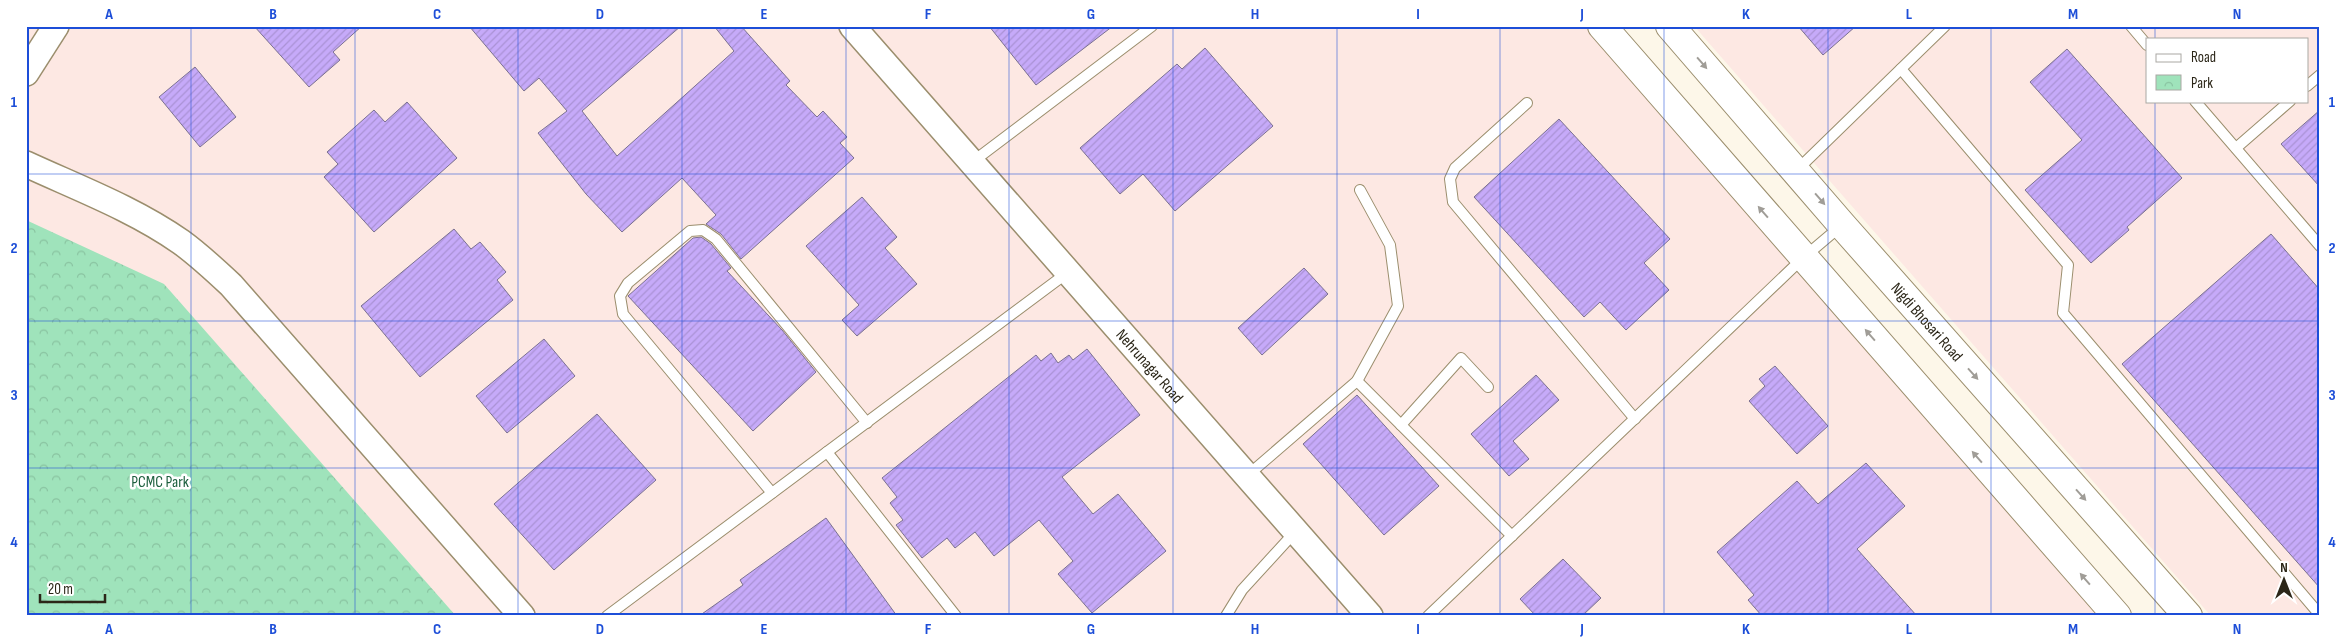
<svg xmlns="http://www.w3.org/2000/svg" width="2346" height="642" font-family="'Sofia Sans Condensed',sans-serif">
  <style>
    .industrial { fill: #fde8e3; fill-rule: evenodd }
    .park { fill: url(#park-crowns) }
    .building { fill: url(#building-hatch); stroke: #7b7191 }
    .lines { fill: none; stroke-linecap: round; stroke-linejoin: round }
    .service-casing { stroke: #9b8e6d; stroke-width: 12 }
    .tertiary-casing { stroke: #9b8e6d; stroke-width: 28 }
    .primary-casing { stroke: #9b8e6d; stroke-width: 30 }
    .service { stroke: #fff; stroke-width: 10 }
    .tertiary { stroke: #fff; stroke-width: 25 }
    .primary { stroke: #fff; stroke-width: 28 }
    .oneway { fill: #a09d97 }
    .grid { fill: none; stroke: #1d4ed8; stroke-width: 1; stroke-opacity: 0.55 }
    .labels { text-anchor: middle; stroke-width: 5; stroke-linejoin: round; paint-order: stroke }
    .street-label { font-size: 16px; fill: #2b2618; stroke: #fff }
    .park-label { font-size: 16px; fill: #1e603f; stroke: #fff }
    .neatline { fill: none; stroke: #1d4ed8; stroke-width: 2 }
    .grid-label { font-size: 16px; text-anchor: middle; font-weight: bold; fill: #1d4ed8 }
  </style>
  <defs>
    <pattern id="park-crowns" width="20" height="18" patternUnits="userSpaceOnUse" patternTransform="scale(1.25)"><rect width="20" height="18" fill="#9fe3bb"/><path d="M2 6a3 3 0 1 1 6 0M12 15a3 3 0 1 1 6 0" fill="none" stroke="#89c3a0"/></pattern>
    <pattern id="building-hatch" width="6" height="6" patternUnits="userSpaceOnUse" patternTransform="scale(1.25)"><rect width="6" height="6" fill="#c6aaf9"/><path d="M-1 1l2-2M0 6l6-6M5 7l2-2" fill="none" stroke="#aa92d5"/></pattern>
  </defs>
  <rect width="100%" height="100%" fill="#fdf7e9"/>
  <g class="industrial">
    <polygon points="26,26 1594,26 2107,616 26,616"/>
    <path d="M1694,26H2320V616H2211ZM2147,39H2307V101H2147Z"/>
  </g>
  <polygon class="park" points="26,220 164,284 456,616 26,616"/>
  <g class="building">
    <polygon points="254,26 362,26 333,52 340,60 309,87"/>
    <polygon points="469,26 681,26 582,111 617,156 734,51 714,26 741,26 790,81 786,85 817,117 823,111 847,137 840,143 854,158 741,259 721,234 706,224 716,215 682,178 622,232 586,194 538,133 567,111 539,78 524,91"/>
    <polygon points="989,26 1113,26 1036,85"/>
    <polygon points="1798,26 1856,26 1823,55"/>
    <polygon points="1205,48 1273,126 1175,211 1143,174 1120,194 1080,148 1177,64 1182,69"/>
    <polygon points="2067,49 2182,178 2127,227 2129,230 2091,263 2025,190 2082,140 2030,82"/>
    <polygon points="195,67 236,117 200,147 159,97"/>
    <polygon points="407,102 457,158 374,232 324,177 338,164 327,152 374,110 385,122"/>
    <polygon points="2320,110 2320,187 2281,144"/>
    <polygon points="1559,119 1670,239 1644,263 1669,290 1626,330 1600,302 1584,317 1474,197"/>
    <polygon points="862,197 897,237 885,248 917,284 857,336 842,320 859,305 806,246"/>
    <polygon points="454,229 471,249 480,242 506,272 497,280 513,300 420,377 361,306"/>
    <polygon points="2271,234 2320,290 2320,588 2122,364"/>
    <polygon points="701,237 711,244 731,268 727,271 782,330 816,372 753,431 628,296 693,238"/>
    <polygon points="1304,268 1328,294 1262,355 1238,328"/>
    <polygon points="544,339 575,376 507,433 476,396"/>
    <polygon points="1087,349 1140,415 1062,477 1093,514 1118,494 1166,551 1092,613 1058,574 1073,561 1039,520 994,556 975,532 955,548 947,538 922,558 896,525 903,520 890,503 897,497 882,478 1036,355 1041,361 1051,353 1058,363 1069,355 1073,360"/>
    <polygon points="1775,366 1828,426 1797,454 1749,401 1765,386 1759,379"/>
    <polygon points="1536,375 1559,400 1513,441 1529,459 1509,476 1471,434"/>
    <polygon points="1357,395 1439,486 1384,535 1303,444"/>
    <polygon points="597,414 656,480 554,570 494,504"/>
    <polygon points="1866,463 1905,506 1857,549 1917,616 1762,616 1748,600 1754,595 1717,552 1797,481 1818,504"/>
    <polygon points="826,518 897,616 699,616 743,585 740,580"/>
    <polygon points="1563,559 1601,598 1582,616 1536,616 1520,599"/>
  </g>
  <g class="lines">
    <g class="service-casing">
      <g id="service">
        <polyline points="2131,26 2147,45"/>
        <polyline points="1901,69 2068,265 2063,313 2320,615"/>
        <polyline points="2307,86 2320,75"/>
        <polyline points="2195,101 2320,246"/>
        <polyline points="1527,103 1455,168 1450,179 1453,202 1635,419"/>
        <polyline points="2236,148 2290,101"/>
        <polyline points="971,163 1152,26"/>
        <polyline points="1797,170 1945,26"/>
        <polyline points="1357,381 1512,536"/>
        <polyline points="1401,425 1461,358 1488,387"/>
        <polyline points="827,452 956,616"/>
        <polyline points="1248,475 1357,381 1398,306 1390,245 1360,190"/>
        <polyline points="772,493 623,314 620,296 628,283 690,231 703,230 716,239 867,423"/>
        <polyline points="607,616 1067,273"/>
        <polyline points="1226,616 1242,590 1295,532"/>
        <polyline points="1428,616 1803,258 1842,225"/>
      </g>
    </g>
    <g class="tertiary-casing">
      <g id="tertiary">
        <path id="s1" d="M852,26L1370,616"/>
        <polyline points="26,73 56,26"/>
        <path d="M26,164C78,188 134,209 181,242C199,255 215,270 231,285L522,616"/>
      </g>
    </g>
    <g class="primary-casing">
      <g id="primary">
        <polyline points="1602,26 2117,616"/>
        <path id="s2" d="M1670,26L1842,225L2188,616"/>
      </g>
    </g>
    <use href="#service" class="service"/>
    <use href="#tertiary" class="tertiary"/>
    <use href="#primary" class="primary"/>
  </g>
  <defs><path id="oneway-solid" d="M-6-.8H1V-3.2L6.5 0L1 3.2V.8H-6Z" transform="scale(1.25)"/></defs>
  <g class="oneway">
    <use href="#oneway-solid" transform="translate(1702 63) rotate(49)"/>
    <use href="#oneway-solid" transform="translate(1820 199) rotate(49)"/>
    <use href="#oneway-solid" transform="translate(1763 212) rotate(-131)"/>
    <use href="#oneway-solid" transform="translate(1870 335) rotate(-131)"/>
    <use href="#oneway-solid" transform="translate(1973 374) rotate(48)"/>
    <use href="#oneway-solid" transform="translate(1977 457) rotate(-131)"/>
    <use href="#oneway-solid" transform="translate(2081 495) rotate(48)"/>
    <use href="#oneway-solid" transform="translate(2085 579) rotate(-131)"/>
  </g>
  <path class="grid" d="M191,26V616M355,26V616M518,26V616M682,26V616M846,26V616M1009,26V616M1173,26V616M1337,26V616M1500,26V616M1664,26V616M1828,26V616M1991,26V616M2155,26V39M2155,101V616M26,174H2320M26,321H2320M26,468H2320"/>
  <g class="labels">
    <g class="street-label">
      <text dy="6" stroke="none"><textPath href="#s2" startOffset="392">Nigdi Bhosari Road</textPath></text>
      <text dy="6" stroke="none"><textPath href="#s1" startOffset="452">Nehrunagar Road</textPath></text>
    </g>
    <g class="park-label">
      <text x="160" y="487">PCMC Park</text>
    </g>
  </g>
  <rect width="2346" height="642" fill="none" stroke="#ffffff" stroke-width="55"/>
  <rect x="2146" y="38" width="162" height="65" fill="#ffffff" stroke="#aaa8a3"/>
  <rect x="2156" y="54" width="25" height="8" fill="#ffffff" stroke="#aaa8a3"/>
  <text x="2191" y="62" font-size="15" fill="#2b2618">Road</text>
  <rect x="2156" y="75" width="25" height="15" fill="url(#park-crowns)" stroke="#aaa8a3"/>
  <text x="2191" y="88" font-size="15" fill="#2b2618">Park</text>
  <g transform="translate(2284 580)" stroke="#ffffff" stroke-width="4" paint-order="stroke">
  <path d="M0-4L9 19L0 12L-9 19Z" fill="#2b2618"/>
  <text y="-8" font-size="14" font-weight="bold" text-anchor="middle" fill="#2b2618">N</text>
  </g>
  <path d="M40 594v8h65v-8" fill="none" stroke="#2b2618" stroke-width="2.5"/>
  <text x="48" y="594" font-size="15" fill="#2b2618" stroke="#ffffff" stroke-width="4" paint-order="stroke">20 m</text>
  <rect x="28" y="28" width="2290" height="586" class="neatline"/>
  <g class="grid-label">
    <text x="109" y="19">A</text>
    <text x="273" y="19">B</text>
    <text x="437" y="19">C</text>
    <text x="600" y="19">D</text>
    <text x="764" y="19">E</text>
    <text x="928" y="19">F</text>
    <text x="1091" y="19">G</text>
    <text x="1255" y="19">H</text>
    <text x="1418" y="19">I</text>
    <text x="1582" y="19">J</text>
    <text x="1746" y="19">K</text>
    <text x="1909" y="19">L</text>
    <text x="2073" y="19">M</text>
    <text x="2237" y="19">N</text>
    <text x="14" y="107">1</text>
    <text x="2332" y="107">1</text>
    <text x="14" y="253">2</text>
    <text x="2332" y="253">2</text>
    <text x="14" y="400">3</text>
    <text x="2332" y="400">3</text>
    <text x="14" y="547">4</text>
    <text x="2332" y="547">4</text>
    <text x="109" y="634">A</text>
    <text x="273" y="634">B</text>
    <text x="437" y="634">C</text>
    <text x="600" y="634">D</text>
    <text x="764" y="634">E</text>
    <text x="928" y="634">F</text>
    <text x="1091" y="634">G</text>
    <text x="1255" y="634">H</text>
    <text x="1418" y="634">I</text>
    <text x="1582" y="634">J</text>
    <text x="1746" y="634">K</text>
    <text x="1909" y="634">L</text>
    <text x="2073" y="634">M</text>
    <text x="2237" y="634">N</text>
  </g>
</svg>
